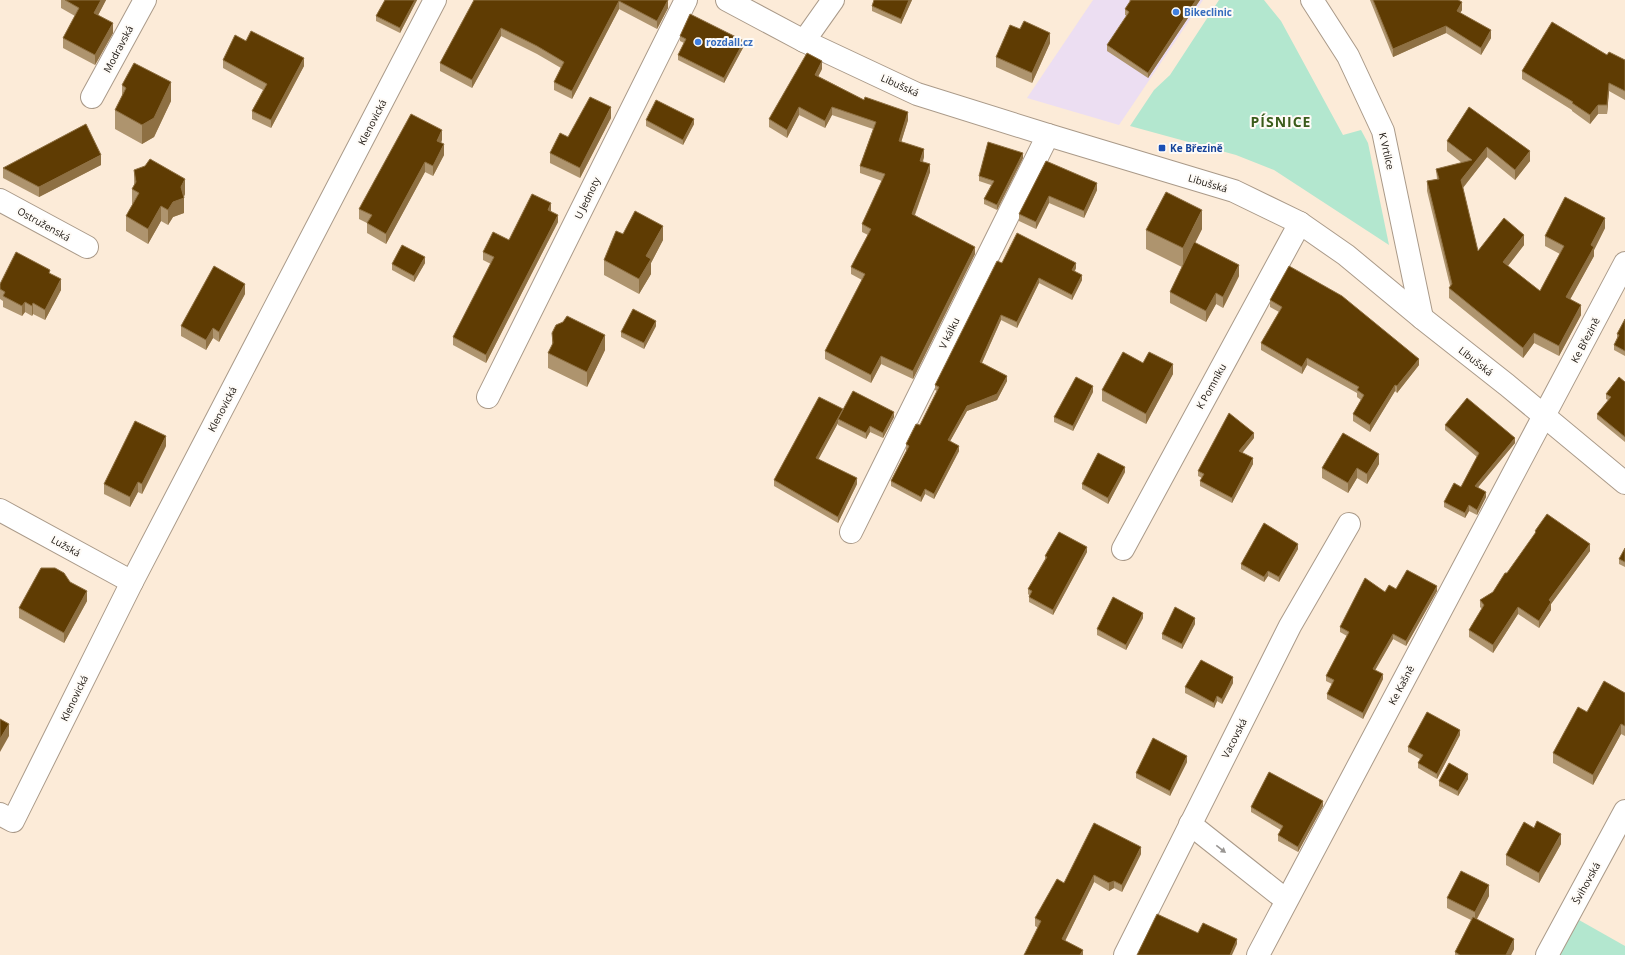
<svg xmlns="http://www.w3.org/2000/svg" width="1625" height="955" font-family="'Open Sans',sans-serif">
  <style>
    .commercial { fill: #ecdef2 }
    .green { fill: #b3e7cf }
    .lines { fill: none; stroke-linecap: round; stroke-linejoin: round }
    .street-casing { stroke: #aa9a89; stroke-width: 24 }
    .secondary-casing { stroke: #aa9a89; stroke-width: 24 }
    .street { stroke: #fff; stroke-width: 22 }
    .secondary { stroke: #fff; stroke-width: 22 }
    .wall { fill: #ae946e }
    .shaded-wall { fill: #8e7043 }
    .building { fill: #5f3c03; stroke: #8e7043 }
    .oneway { fill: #999693 }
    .shop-dot { fill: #3f7fe0; stroke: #fefbf7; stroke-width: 1.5 }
    .transit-dot { fill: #1a4fb4; stroke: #fefbf7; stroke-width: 1.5 }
    .labels { text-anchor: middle; stroke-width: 4; stroke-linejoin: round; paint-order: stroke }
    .shop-label { font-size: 10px; font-weight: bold; fill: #366cbe; stroke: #fefbf7; text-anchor: start }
    .street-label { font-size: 10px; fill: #1c1610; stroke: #fefbf7 }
    .transit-label { font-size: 10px; font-weight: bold; fill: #164399; stroke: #fefbf7; text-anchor: start }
    .district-label { font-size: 14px; font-weight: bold; letter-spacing: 1px; fill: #3a5c1b; stroke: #fefbf7 }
  </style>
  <rect width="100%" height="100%" fill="#fcebd8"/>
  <polygon class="commercial" points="1093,0 1203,0 1119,125 1027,98"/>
  <g class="green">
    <polygon points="1219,0 1264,0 1281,21 1343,135 1361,130 1368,143 1389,245 1274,170 1236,155 1130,126 1154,90 1170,75"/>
    <polygon points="1579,920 1625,946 1625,955 1560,955"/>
  </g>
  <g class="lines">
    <g class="street-casing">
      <g id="street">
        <polyline points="1312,0 1348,56 1383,131 1422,318"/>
        <polyline points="804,41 833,0"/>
        <polyline points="92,97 145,0"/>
        <polyline points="0,200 87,247"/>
        <polyline points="488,397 686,0"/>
        <polyline points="0,510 132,582"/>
        <polyline points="851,532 1048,135"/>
        <polyline points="1123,549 1300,223"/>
        <polyline points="0,814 13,821 132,582 435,0"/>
        <polyline points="1190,824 1286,900"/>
        <polyline points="1125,955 1290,626 1349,524"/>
        <polyline points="1258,955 1625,263"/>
        <polyline points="1547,955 1625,811"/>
      </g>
    </g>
    <g class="secondary-casing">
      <polyline id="secondary" points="727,0 804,41 917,94 1048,135 1234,191 1300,223 1346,255 1422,318 1507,385 1625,483"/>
    </g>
    <use href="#street" class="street"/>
    <use href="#secondary" class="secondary"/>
  </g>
  <g class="wall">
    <polygon points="61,0 106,0 98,15 113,33 95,65 63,48 63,38 75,16 61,8"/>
    <polygon points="385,0 417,0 400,33 376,21 376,16"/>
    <polygon points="474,0 668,0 668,8 657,29 619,9 572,99 554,90 554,82 561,68 537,54 501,36 472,88 440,71 440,63"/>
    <polygon points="912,0 901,24 872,11 872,6"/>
    <polygon points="1129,0 1200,0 1148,78 1107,51 1107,45 1127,16 1125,15 1125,9 1130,1"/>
    <polygon points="1370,0 1458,0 1462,10 1460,13 1491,38 1481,55 1446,33 1393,57"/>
    <polygon points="680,36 744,46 724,83 678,60 678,55 684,43 680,41"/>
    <polygon points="246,41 304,66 271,128 252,119 252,111 263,90 223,68 223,60"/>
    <polygon points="1050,43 1032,83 996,67 996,57"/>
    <polygon points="1607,55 1625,60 1625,100 1609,91 1607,114 1598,114 1590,124 1572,111 1572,110 1522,79 1522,71"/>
    <polygon points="822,69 818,76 864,100 908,120 901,142 924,157 923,162 930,172 915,215 975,254 913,379 881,364 871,383 825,359 825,351 862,280 851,274 851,267 868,235 862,232 862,224 882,181 860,173 860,166 873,129 832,115 825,128 799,115 787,138 769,127 769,119"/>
    <polygon points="122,85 171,101 154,137 142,144 115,129 115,110 122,96"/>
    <polygon points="1469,107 1530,161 1515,180 1487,157 1463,188 1478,251 1524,245 1508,266 1540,291 1560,254 1545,246 1545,236 1605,228 1594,250 1594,256 1570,299 1581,315 1559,356 1534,343 1523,358 1449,298 1449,288 1450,286 1427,191 1427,181 1437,179 1436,169 1462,163 1447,151 1447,141"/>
    <polygon points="611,118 580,178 550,163 550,153 568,137"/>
    <polygon points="646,120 694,124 683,145 646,126"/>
    <polygon points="442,140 441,143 444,155 433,176 425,172 386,244 367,233 367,223 359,219 359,209"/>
    <polygon points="1023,158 997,210 984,204 984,199 991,185 979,181 979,176"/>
    <polygon points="1046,161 1097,190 1084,218 1049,203 1036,229 1019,221 1019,214"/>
    <polygon points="101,165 39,197 3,178 3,168"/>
    <polygon points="134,170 185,194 184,197 184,213 173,217 168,225 161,221 148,244 126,231 126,216 133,204 132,204 132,189 134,185"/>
    <polygon points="551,211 558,222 486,363 453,345 453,337 491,264 483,260 483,252 509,240"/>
    <polygon points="1202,229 1195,243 1239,276 1223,308 1216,304 1206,322 1170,303 1170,292 1182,267 1146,249 1146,230"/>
    <polygon points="623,234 663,240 651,263 651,274 639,294 604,275 604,260"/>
    <polygon points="425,263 414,282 392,270 392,264"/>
    <polygon points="1002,263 1076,268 1075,271 1082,280 1072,300 1039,283 1017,328 1001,320 982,363 1007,381 997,400 967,411 950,441 959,451 934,499 925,494 921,502 891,486 891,481 907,450 906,450 906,444 920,425 937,391 935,390 935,385"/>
    <polygon points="50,274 61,290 45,320 33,314 32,316 25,312 22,316 3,307 3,301 0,299 0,284"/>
    <polygon points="245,294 219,342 213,338 206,350 181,336 181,326"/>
    <polygon points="1270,300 1419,365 1397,393 1395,391 1370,432 1353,421 1353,414 1361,400 1357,397 1357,393 1307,365 1302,374 1261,350 1261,343 1279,312 1270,307"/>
    <polygon points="1625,319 1625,356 1614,350 1614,345 1617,338 1617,334"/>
    <polygon points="656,326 644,349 621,337 621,332"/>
    <polygon points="552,333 605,350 587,387 548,368 548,353 552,346"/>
    <polygon points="1143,363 1173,374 1146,424 1102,401 1102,390"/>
    <polygon points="1625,382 1625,442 1597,419 1597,414 1608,400 1606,399 1606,394"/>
    <polygon points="1093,392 1073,431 1054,422 1054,417"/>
    <polygon points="843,411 894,417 883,438 870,432 866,439 838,425 838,423 818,459 857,484 838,523 774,486 774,480"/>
    <polygon points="1445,425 1515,443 1478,487 1486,497 1477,515 1469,511 1465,518 1444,507 1444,502 1461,487 1477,457 1445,430"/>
    <polygon points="1254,438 1242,453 1253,464 1232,503 1200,486 1200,481 1202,478 1198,476 1198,471"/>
    <polygon points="166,446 142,494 138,492 130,507 104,494 104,484"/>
    <polygon points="1379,464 1367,484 1357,478 1348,493 1322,478 1322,468"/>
    <polygon points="1125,472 1108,504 1082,489 1082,484"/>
    <polygon points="1535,531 1590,551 1551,604 1551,610 1539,628 1518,614 1493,653 1469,637 1469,630 1482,609 1480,607 1480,600 1493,592 1535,534"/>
    <polygon points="1625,548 1625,567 1619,564 1619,559"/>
    <polygon points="1298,549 1279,582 1268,576 1264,582 1241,569 1241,564"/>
    <polygon points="1087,552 1053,615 1029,602 1029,595 1028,594 1028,589 1045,559 1045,556"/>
    <polygon points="70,582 87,601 64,643 19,618 19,608"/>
    <polygon points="1396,589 1437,591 1406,646 1393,639 1375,670 1383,679 1363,719 1327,699 1327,694 1332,684 1326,681 1326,676 1347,636 1340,632 1340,627 1385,592"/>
    <polygon points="1143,618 1126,650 1097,635 1097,629"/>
    <polygon points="1195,624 1182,649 1162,639 1162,634"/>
    <polygon points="1233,683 1222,704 1217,701 1214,708 1185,693 1185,687"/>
    <polygon points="1625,693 1625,736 1621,734 1593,785 1553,763 1553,753 1587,712"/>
    <polygon points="1460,735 1437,779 1418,768 1418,763 1420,759 1408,752 1408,747"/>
    <polygon points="1187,762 1170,796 1136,778 1136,773"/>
    <polygon points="1468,779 1458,796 1439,786 1439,781"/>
    <polygon points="1323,806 1298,852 1278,841 1278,835 1281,830 1251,812 1251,807"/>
    <polygon points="1561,844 1539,883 1506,865 1506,855"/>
    <polygon points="1141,854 1122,892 1114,888 1109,891 1094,882 1065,941 1083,955 1035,926 1035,918 1064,883"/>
    <polygon points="1489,896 1477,919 1514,949 1511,955 1455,955 1455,952 1471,920 1447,908 1447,898"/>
  </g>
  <g class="shaded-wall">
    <polygon points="101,0 106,0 94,23 94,13"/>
    <polygon points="415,0 417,0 400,33 400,28"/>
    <polygon points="668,0 668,8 657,29 657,21"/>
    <polygon points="909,0 912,0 901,24 901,19"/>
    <polygon points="1196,0 1200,0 1148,78 1148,73"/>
    <polygon points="619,1 619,9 572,99 572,91"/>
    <polygon points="1462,2 1462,10 1457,19 1457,11"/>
    <polygon points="113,23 113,33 95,65 95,55"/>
    <polygon points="1446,26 1446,33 1393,57 1393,49"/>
    <polygon points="501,28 501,36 472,88 472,80"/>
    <polygon points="1491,30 1491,38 1481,55 1481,48"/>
    <polygon points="1050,33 1050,43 1032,83 1032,73"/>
    <polygon points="744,41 744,46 724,83 724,78"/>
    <polygon points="304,58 304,66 271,128 271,120"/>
    <polygon points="822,61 822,69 815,83 815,75"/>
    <polygon points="171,82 171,101 154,137 142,144 142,125"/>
    <polygon points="1609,83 1609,91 1607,114 1607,105"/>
    <polygon points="1598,105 1598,114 1590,124 1590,115"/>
    <polygon points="611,107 611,118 580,178 580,168"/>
    <polygon points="799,107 799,115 787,138 787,130"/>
    <polygon points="832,107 832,115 825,128 825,121"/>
    <polygon points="908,112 908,120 899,149 899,141"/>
    <polygon points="694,119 694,124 683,145 683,140"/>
    <polygon points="442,130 442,140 437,151 437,141"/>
    <polygon points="444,144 444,155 433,176 433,166"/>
    <polygon points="1487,147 1487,157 1461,190 1461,180"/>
    <polygon points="924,149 924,157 920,168 920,161"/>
    <polygon points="1530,151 1530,161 1515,180 1515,170"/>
    <polygon points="1023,153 1023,158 997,210 997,205"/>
    <polygon points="101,155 101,165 39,197 39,187"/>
    <polygon points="425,162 425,172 386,244 386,234"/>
    <polygon points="930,164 930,172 912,222 912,214"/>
    <polygon points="185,179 185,194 183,198 184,198 184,213 173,217 168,225 168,210"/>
    <polygon points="1097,183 1097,190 1084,218 1084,211"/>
    <polygon points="1049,196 1049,203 1036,229 1036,222"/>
    <polygon points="551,203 551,211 548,218 548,210"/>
    <polygon points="161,206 161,221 148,244 148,229"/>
    <polygon points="1202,210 1202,229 1183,267 1183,248"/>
    <polygon points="558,215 558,222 486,363 486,355"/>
    <polygon points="1605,218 1605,228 1594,250 1594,256 1566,307 1566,297 1591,245"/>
    <polygon points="663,226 663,240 651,263 651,274 639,294 639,279 646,256"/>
    <polygon points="1524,235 1524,245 1503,272 1503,262"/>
    <polygon points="975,247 975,254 913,379 913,371"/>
    <polygon points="425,257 425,263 414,282 414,276"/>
    <polygon points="1076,263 1076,268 1072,275 1072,270"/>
    <polygon points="1239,265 1239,276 1223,308 1223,297"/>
    <polygon points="1082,275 1082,280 1072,300 1072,295"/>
    <polygon points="1039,278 1039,283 1017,328 1017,322"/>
    <polygon points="61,279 61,290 45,320 45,310"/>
    <polygon points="245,284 245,294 219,342 219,332"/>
    <polygon points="1216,293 1216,304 1206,322 1206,311"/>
    <polygon points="25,302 25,312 22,316 22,306"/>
    <polygon points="33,303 33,314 32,316 32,306"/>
    <polygon points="1581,305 1581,315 1559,356 1559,346"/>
    <polygon points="1001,315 1001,320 980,367 980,362"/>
    <polygon points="656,321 656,326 644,349 644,343"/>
    <polygon points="213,328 213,338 206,350 206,340"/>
    <polygon points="1534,333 1534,343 1523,358 1523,348"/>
    <polygon points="605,335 605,350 587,387 587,372"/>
    <polygon points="881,356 881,364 871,383 871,375"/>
    <polygon points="1307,358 1307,365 1302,374 1302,367"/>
    <polygon points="1419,359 1419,365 1397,393 1397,386"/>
    <polygon points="1173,364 1173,374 1146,424 1146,414"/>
    <polygon points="1007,376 1007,381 997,400 967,411 948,445 948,440 967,406"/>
    <polygon points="1395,385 1395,391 1370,432 1370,425"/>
    <polygon points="1093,386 1093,392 1073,431 1073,426"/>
    <polygon points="843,409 843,415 838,419 838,423 816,464 816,458"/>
    <polygon points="894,412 894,417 883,438 883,433"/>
    <polygon points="870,426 870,432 866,439 866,433"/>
    <polygon points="1254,433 1254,438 1239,457 1239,451"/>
    <polygon points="166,436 166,446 142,494 142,484"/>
    <polygon points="1515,438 1515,443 1475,491 1475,486"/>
    <polygon points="959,446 959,451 934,499 934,494"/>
    <polygon points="1379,454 1379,464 1367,484 1367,474"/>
    <polygon points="1253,458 1253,464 1232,503 1232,498"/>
    <polygon points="1125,467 1125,472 1108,504 1108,498"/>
    <polygon points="1357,468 1357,478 1348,493 1348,483"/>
    <polygon points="857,478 857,484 838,523 838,517"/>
    <polygon points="138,482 138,492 130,507 130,497"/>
    <polygon points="925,489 925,494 921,502 921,497"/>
    <polygon points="1486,492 1486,497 1477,515 1477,510"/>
    <polygon points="1469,505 1469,511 1465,518 1465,513"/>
    <polygon points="1298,544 1298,549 1279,582 1279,577"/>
    <polygon points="1590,544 1590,551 1551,604 1551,610 1539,628 1539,621 1549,600"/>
    <polygon points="1087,547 1087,552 1053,615 1053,610"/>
    <polygon points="1268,571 1268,576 1264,582 1264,577"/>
    <polygon points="1437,586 1437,591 1406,646 1406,641"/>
    <polygon points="87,591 87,601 64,643 64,633"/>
    <polygon points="1518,607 1518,614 1493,653 1493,645"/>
    <polygon points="1143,613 1143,618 1126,650 1126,645"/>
    <polygon points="1195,618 1195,624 1182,649 1182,644"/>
    <polygon points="1393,634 1393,639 1373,674 1373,669"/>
    <polygon points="1383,674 1383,679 1363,719 1363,713"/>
    <polygon points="1233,677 1233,683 1222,704 1222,699"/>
    <polygon points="1217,696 1217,701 1214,708 1214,703"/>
    <polygon points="9,724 9,736 0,752 0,739"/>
    <polygon points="1621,724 1621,734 1593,785 1593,775"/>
    <polygon points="1460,730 1460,735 1437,779 1437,774"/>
    <polygon points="1187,756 1187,762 1170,796 1170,791"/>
    <polygon points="1468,774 1468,779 1458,796 1458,791"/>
    <polygon points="1323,801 1323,806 1298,852 1298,847"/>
    <polygon points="1561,834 1561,844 1539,883 1539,873"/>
    <polygon points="1141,847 1141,854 1122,892 1122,885"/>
    <polygon points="1094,875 1094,882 1062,947 1062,939"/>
    <polygon points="1114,881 1114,888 1109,891 1109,883"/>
    <polygon points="1489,885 1489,896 1475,922 1475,912"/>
    <polygon points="1237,939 1237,944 1232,955 1230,955"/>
    <polygon points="1514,939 1514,949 1511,955 1506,955"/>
    <polygon points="1083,950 1083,955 1080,955"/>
  </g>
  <g class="building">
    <polygon points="65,0 101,0 94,13 113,23 95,55 63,38 79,8"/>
    <polygon points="385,0 415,0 400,28 376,16"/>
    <polygon points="474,0 668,0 657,21 619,1 572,91 554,82 564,62 537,46 501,28 472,80 440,63"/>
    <polygon points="874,0 909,0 901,19 872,6"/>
    <polygon points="1131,0 1196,0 1148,73 1107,45 1129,12 1125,9"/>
    <polygon points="1373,0 1458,0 1462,2 1457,11 1491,30 1481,48 1446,26 1393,49"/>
    <polygon points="690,14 744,41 724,78 678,55 686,39 680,36"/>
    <polygon points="1024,21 1050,33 1032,73 996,57 1010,25 1020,29"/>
    <polygon points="1552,22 1607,55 1609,52 1625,60 1625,91 1609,83 1607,105 1598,105 1590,115 1572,103 1573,102 1522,71"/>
    <polygon points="251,31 304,58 271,120 252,111 267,84 223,60 235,35 246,41"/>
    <polygon points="807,53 822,61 815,75 864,100 865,97 908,112 899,141 924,149 920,161 930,164 912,214 975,247 913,371 881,356 871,375 825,351 865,274 851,267 871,229 862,224 885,174 860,166 876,122 832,107 825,121 799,107 787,130 769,119"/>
    <polygon points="134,63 171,82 154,118 142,125 115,110 126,88 122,85"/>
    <polygon points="590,97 611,107 580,168 550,153 560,133 568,137"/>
    <polygon points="656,100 694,119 683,140 646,120"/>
    <polygon points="1469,107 1530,151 1515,170 1487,147 1461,180 1478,251 1504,218 1524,235 1503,262 1540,291 1564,246 1545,236 1565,197 1605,218 1591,245 1594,247 1566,297 1581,305 1559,346 1534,333 1523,348 1449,288 1452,284 1427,181 1439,179 1436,169 1472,160 1447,141"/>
    <polygon points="411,114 442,130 437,141 444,144 433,166 425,162 386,234 367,223 372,215 359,209"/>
    <polygon points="86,124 101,155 39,187 3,168"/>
    <polygon points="988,142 1023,153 997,205 984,199 994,181 979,176"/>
    <polygon points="150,159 185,179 181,187 184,198 173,202 168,210 161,206 148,229 126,216 139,193 132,189 136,182 134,170 145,166"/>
    <polygon points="1046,161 1097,183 1084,211 1049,196 1036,222 1019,214"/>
    <polygon points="1166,192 1202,210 1183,248 1146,230"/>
    <polygon points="532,194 551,203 548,210 558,215 486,355 453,337 494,257 483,252 493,232 509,240"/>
    <polygon points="635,211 663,226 646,256 651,259 639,279 604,260 616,231 623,234"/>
    <polygon points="1017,233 1076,263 1072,270 1082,275 1072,295 1039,278 1017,322 1001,315 980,362 1007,376 997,394 967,406 948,440 959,446 934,494 925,489 921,497 891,481 909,446 906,444 916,424 920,425 939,387 935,385 997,261 1002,263"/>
    <polygon points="1194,242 1239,265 1223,297 1216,293 1206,311 1170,292"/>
    <polygon points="402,245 425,257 414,276 392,264"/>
    <polygon points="16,252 50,270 49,273 61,279 45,310 33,303 32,306 25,302 22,306 3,296 5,292 0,289 0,284"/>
    <polygon points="214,266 245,284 219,332 213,328 206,340 181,326"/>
    <polygon points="1289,266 1342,296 1419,359 1397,386 1395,385 1370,425 1353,414 1364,395 1357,390 1359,387 1307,358 1302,367 1261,343 1282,307 1270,300"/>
    <polygon points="633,309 656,321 644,343 621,332"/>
    <polygon points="567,316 605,335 587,372 548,353 553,343 552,333 556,325 563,322"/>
    <polygon points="1625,319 1625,351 1614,345 1619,335 1617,334"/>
    <polygon points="1123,352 1143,363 1149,352 1173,364 1146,414 1102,390"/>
    <polygon points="1076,377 1093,386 1073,426 1054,417"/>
    <polygon points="1619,377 1625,382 1625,437 1597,414 1611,397 1606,394"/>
    <polygon points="853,391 894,412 883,433 870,426 866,433 838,419"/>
    <polygon points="819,397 843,409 816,458 857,478 838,517 774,480"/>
    <polygon points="1467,398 1515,438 1475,486 1486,492 1477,510 1469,505 1465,513 1444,502 1454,483 1461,487 1479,453 1445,425"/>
    <polygon points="1229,413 1254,433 1239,451 1253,458 1232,498 1200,481 1204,474 1198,471"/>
    <polygon points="135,421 166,436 142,484 138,482 130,497 104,484"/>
    <polygon points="1343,433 1379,454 1367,474 1357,468 1348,483 1322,468"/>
    <polygon points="1098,453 1125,467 1108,498 1082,484"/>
    <polygon points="1547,514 1590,544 1549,600 1551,602 1539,621 1518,607 1493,645 1469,630 1484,605 1480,600 1493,592 1505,573 1507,573 1536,532 1535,531"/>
    <polygon points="1264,523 1298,544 1279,577 1268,571 1264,577 1241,564"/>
    <polygon points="1059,532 1087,547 1053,610 1029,597 1032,591 1028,589 1047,557 1045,556"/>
    <polygon points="1625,548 1625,562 1619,559"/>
    <polygon points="41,568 55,568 64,573 70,582 87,591 64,633 19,608"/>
    <polygon points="1407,570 1437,586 1406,641 1393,634 1373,669 1383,674 1363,713 1327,694 1334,680 1326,676 1349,632 1340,627 1365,578 1385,592 1389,585 1396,589"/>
    <polygon points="1113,597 1143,613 1126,645 1097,629"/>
    <polygon points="1175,607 1195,618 1182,644 1162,634"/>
    <polygon points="1201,660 1233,677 1222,699 1217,696 1214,703 1185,687"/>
    <polygon points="1604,681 1625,693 1625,726 1621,724 1593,775 1553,753 1578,707 1587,712"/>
    <polygon points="1427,712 1460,730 1437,774 1418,763 1423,755 1408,747"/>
    <polygon points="0,719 9,724 0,739"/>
    <polygon points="1153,738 1187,756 1170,791 1136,773"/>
    <polygon points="1449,763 1468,774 1458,791 1439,781"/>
    <polygon points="1269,772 1323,801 1298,847 1278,835 1283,826 1251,807"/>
    <polygon points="1537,821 1561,834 1539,873 1506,855 1524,822 1534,828"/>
    <polygon points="1094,823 1141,847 1122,885 1114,881 1109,883 1094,875 1062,939 1083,950 1080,955 1024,955 1041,921 1035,918 1057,879 1064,883"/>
    <polygon points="1461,871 1489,885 1475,912 1447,898"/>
    <polygon points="1157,914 1198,933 1203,923 1237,939 1230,955 1137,955"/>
    <polygon points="1473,917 1514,939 1506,955 1460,955 1455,952"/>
  </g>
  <defs><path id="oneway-solid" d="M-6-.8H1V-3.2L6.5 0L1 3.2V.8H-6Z"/></defs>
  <use class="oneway" href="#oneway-solid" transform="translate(1221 849) rotate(38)"/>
  <g class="shop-dot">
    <circle cx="1176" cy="12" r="4"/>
    <circle cx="698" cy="42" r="4"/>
  </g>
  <rect class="transit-dot" x="1158" y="144" width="8" height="8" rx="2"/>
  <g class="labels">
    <g class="shop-label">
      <text x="1184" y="16">Bikeclinic</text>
      <text x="706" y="46">rozdall.cz</text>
    </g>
    <g class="street-label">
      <text transform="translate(118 49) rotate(-62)" y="4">Modravská</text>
      <text transform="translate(900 85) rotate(24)" y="4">Libušská</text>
      <text transform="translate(372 122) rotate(-63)" y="4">Klenovická</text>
      <text transform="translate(1387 151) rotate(77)" y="4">K Vrtilce</text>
      <text transform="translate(1208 183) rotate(17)" y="4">Libušská</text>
      <text transform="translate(587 198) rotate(-64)" y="4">U Jednoty</text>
      <text transform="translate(44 224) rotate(29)" y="4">Ostruženská</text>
      <text transform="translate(949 333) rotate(-64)" y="4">V kálku</text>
      <text transform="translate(1585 340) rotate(-62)" y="4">Ke Březině</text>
      <text transform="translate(1476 361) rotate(38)" y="4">Libušská</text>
      <text transform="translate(1211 386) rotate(-61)" y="4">K Pomníku</text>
      <text transform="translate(222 409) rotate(-62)" y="4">Klenovická</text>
      <text transform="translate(66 546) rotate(29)" y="4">Lužská</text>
      <text transform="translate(1401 685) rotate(-62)" y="4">Ke Kašně</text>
      <text transform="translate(74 698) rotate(-64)" y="4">Klenovická</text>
      <text transform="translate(1234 738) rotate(-63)" y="4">Vacovská</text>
      <text transform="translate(1586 883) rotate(-61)" y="4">Švihovská</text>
    </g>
    <g class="transit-label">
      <text x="1170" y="152">Ke Březině</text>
    </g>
    <g class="district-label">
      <text x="1281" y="127">PÍSNICE</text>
    </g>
  </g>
</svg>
